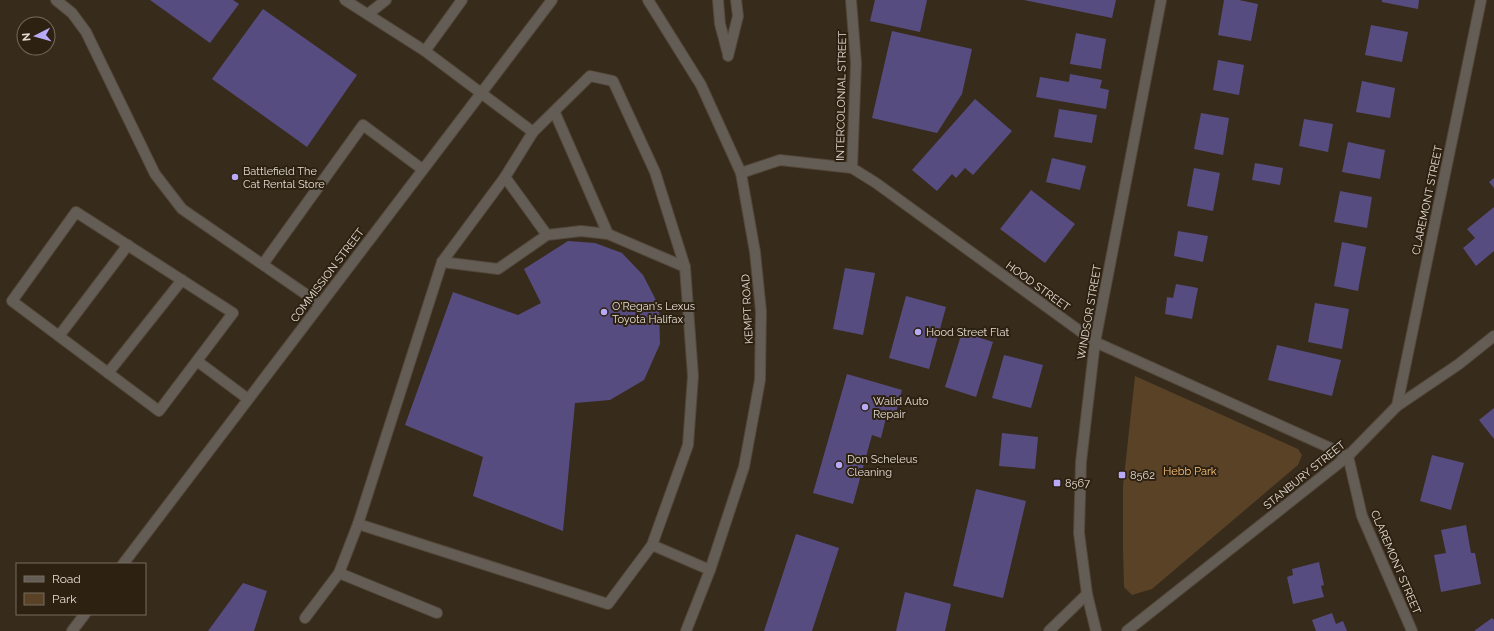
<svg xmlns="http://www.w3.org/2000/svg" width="1494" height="631" font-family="Raleway,sans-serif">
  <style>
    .green { fill: #594226 }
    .building { fill: #574c7f }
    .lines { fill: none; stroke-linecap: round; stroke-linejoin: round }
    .service-casing { stroke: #534739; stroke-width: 12 }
    .minor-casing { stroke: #534739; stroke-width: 12 }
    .tertiary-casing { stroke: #534739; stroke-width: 12 }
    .service { stroke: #635d55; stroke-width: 10 }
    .minor { stroke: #635d55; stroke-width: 10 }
    .tertiary { stroke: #635d55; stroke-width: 10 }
    .poi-dot { fill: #b9aaf7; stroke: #2d2112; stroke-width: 1.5 }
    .labels { text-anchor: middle; stroke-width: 4; stroke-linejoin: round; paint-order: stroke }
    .street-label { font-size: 11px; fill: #e4dcd3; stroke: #2d2112 }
    .poi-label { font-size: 11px; fill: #e4dcd3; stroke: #2d2112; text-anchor: start }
    .park-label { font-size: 11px; fill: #fec47b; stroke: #2d2112 }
  </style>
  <rect width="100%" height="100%" fill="#372b1c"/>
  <polygon class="green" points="1135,376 1298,449 1302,455 1298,465 1152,589 1132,595 1124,587 1123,550 1123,486"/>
  <g class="building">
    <polygon points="150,0 233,0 239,4 210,43"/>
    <polygon points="875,0 927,0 920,32 870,21"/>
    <polygon points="1024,0 1116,0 1112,18"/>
    <polygon points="1224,0 1239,0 1258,4 1251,41 1218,35"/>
    <polygon points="1382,0 1419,0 1418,9 1382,2"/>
    <polygon points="263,9 357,75 307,147 212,79"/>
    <polygon points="1371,25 1408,32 1402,62 1365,55"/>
    <polygon points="892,31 972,49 962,94 937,133 872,118"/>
    <polygon points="1076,33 1106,39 1101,69 1070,64"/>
    <polygon points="1218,60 1244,65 1239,95 1213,90"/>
    <polygon points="1070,74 1102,80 1100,88 1109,90 1106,109 1036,97 1040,77 1069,82"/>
    <polygon points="1362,81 1395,88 1390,118 1356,112"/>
    <polygon points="975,99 1012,131 973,175 965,168 956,178 952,174 937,191 912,170"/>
    <polygon points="1059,109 1097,115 1092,143 1054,137"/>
    <polygon points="1201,113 1229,118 1223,155 1194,149"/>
    <polygon points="1304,119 1333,124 1328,152 1299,146"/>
    <polygon points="1348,142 1385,150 1380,179 1342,172"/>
    <polygon points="1052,158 1086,166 1080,190 1046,182"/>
    <polygon points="1255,163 1283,168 1280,185 1252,180"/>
    <polygon points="1194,168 1220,173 1213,211 1187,206"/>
    <polygon points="1494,178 1494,188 1489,182"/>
    <polygon points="1031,190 1075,224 1045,263 1000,229"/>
    <polygon points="1340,191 1372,197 1367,228 1334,222"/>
    <polygon points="1494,207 1494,251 1476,266 1463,248 1475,238 1467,229"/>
    <polygon points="1178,231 1208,236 1203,262 1174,256"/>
    <polygon points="568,241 595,243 622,253 643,275 659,306 660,344 644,380 610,400 575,403 563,531 473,496 483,457 405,425 453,292 518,315 541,303 524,269"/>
    <polygon points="1342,242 1366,247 1358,291 1334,286"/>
    <polygon points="845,268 875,273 863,335 833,329"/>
    <polygon points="1176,284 1198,288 1192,319 1165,314 1167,297 1173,298"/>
    <polygon points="906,296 946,307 929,369 889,358"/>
    <polygon points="1315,303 1349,309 1342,349 1308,342"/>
    <polygon points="962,332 993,342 976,397 945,387"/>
    <polygon points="1277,345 1341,360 1332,396 1268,380"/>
    <polygon points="1004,355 1043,365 1031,408 992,398"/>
    <polygon points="847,374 902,390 894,420 886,418 881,438 872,435 853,504 813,493"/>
    <polygon points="1494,408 1494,439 1479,420"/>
    <polygon points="1002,433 1038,437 1035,469 999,466"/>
    <polygon points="1432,455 1464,463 1451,510 1420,501"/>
    <polygon points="976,489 1026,501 1003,598 953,586"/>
    <polygon points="1466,525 1471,553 1475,553 1481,584 1441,592 1434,555 1446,553 1441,530"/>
    <polygon points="796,534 839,548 812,631 764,631"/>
    <polygon points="1319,562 1324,585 1321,586 1324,597 1293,604 1287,577 1293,575 1292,569"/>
    <polygon points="243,583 267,591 254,631 208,631"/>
    <polygon points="905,592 951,604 945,631 896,631"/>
    <polygon points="1332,613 1336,624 1343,621 1347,631 1316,631 1312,620"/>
    <polygon points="1492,618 1494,620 1494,631 1474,631"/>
  </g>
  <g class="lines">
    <g class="service-casing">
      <g id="service">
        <polyline points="56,0 72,13 86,32 155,174 182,209 320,304"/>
        <polyline points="345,0 425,51 533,132 590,76 613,81 655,172 685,267 693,376 688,445 652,545"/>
        <polyline points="718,0 720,24 728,54"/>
        <polyline points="851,0 856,63 852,168"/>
        <polyline points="368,14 386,0"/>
        <polyline points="425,51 462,0"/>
        <polyline points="728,56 738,16 736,0"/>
        <polyline points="555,113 608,234"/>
        <polyline points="533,132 505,177 547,235"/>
        <polygon points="76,212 233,313 159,411 12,301"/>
        <polyline points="442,262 498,269 547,235 581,231 608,234 685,267"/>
        <polyline points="263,264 363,125 422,169"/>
        <polyline points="59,336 128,245"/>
        <polyline points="197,361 248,399"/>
        <polyline points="108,373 182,280"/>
        <polyline points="358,524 608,604 652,545 710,570"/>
        <polyline points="339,573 437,613"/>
        <polyline points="305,618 339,573 358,524 442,262 505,177"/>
      </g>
    </g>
    <g class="minor-casing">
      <g id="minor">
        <polyline points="741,173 780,160 852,168 876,183 1095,342 1348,456"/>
        <polyline points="1397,406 1481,0"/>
        <polyline points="1348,456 1362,516 1412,631"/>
        <polyline points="123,564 552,0"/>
        <polyline points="72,631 85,614"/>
        <polyline points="1049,631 1087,594"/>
        <polyline points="1127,631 1348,456 1397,406 1459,364 1494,336"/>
      </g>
    </g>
    <g class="tertiary-casing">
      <g id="tertiary">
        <polyline points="648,0 701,85 741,173 755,252 761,311 760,380 744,467 710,570 686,631"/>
        <polyline points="1096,631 1087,594 1079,533 1081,462 1095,342 1161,0"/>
      </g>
    </g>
    <use href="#service" class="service"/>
    <use href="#minor" class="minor"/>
    <use href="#tertiary" class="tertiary"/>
  </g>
  <g class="poi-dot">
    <circle cx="235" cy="177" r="4"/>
    <circle cx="604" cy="312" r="4"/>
    <circle cx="918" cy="332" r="4"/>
    <circle cx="865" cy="407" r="4"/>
    <circle cx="839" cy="465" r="4"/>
    <rect x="1118" y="471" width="8" height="8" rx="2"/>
    <rect x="1053" y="479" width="8" height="8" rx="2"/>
  </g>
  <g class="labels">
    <g class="street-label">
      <text transform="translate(841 96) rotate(-89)" y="4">INTERCOLONIAL STREET</text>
      <text transform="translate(1427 200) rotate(-78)" y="4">CLAREMONT STREET</text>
      <text transform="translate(327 275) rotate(-53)" y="4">COMMISSION STREET</text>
      <text transform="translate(1038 286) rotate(36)" y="4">HOOD STREET</text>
      <text transform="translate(747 309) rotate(-93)" y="4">KEMPT ROAD</text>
      <text transform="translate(1089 312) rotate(-80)" y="4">WINDSOR STREET</text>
      <text transform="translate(1304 475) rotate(-39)" y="4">STANBURY STREET</text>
      <text transform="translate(1396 562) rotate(67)" y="4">CLAREMONT STREET</text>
    </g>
    <g class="poi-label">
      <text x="243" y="175">Battlefield The<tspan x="243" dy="13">Cat Rental Store</tspan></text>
      <text x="612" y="310">O'Regan's Lexus<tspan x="612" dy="13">Toyota Halifax</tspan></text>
      <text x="926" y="336">Hood Street Flat</text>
      <text x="873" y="405">Walid Auto<tspan x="873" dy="13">Repair</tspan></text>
      <text x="847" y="463">Don Scheleus<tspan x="847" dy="13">Cleaning</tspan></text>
      <text x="1130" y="479">8562</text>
      <text x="1065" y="487">8567</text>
    </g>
    <g class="park-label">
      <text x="1190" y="475">Hebb Park</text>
    </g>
  </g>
  <rect x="16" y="563" width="130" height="52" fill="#2d2112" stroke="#766c5f"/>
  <rect x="24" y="576" width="20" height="6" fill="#635d55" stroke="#766c5f"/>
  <text x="52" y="583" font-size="12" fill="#e4dcd3">Road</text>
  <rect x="24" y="593" width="20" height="12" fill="#594226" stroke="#766c5f"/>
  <text x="52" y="603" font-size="12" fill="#e4dcd3">Park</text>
  <g transform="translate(36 36) rotate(264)"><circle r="19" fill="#2d2112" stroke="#766c5f"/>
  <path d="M0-3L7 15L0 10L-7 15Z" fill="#b9aaf7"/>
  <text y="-6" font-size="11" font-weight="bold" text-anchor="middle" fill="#e4dcd3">N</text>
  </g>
</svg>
